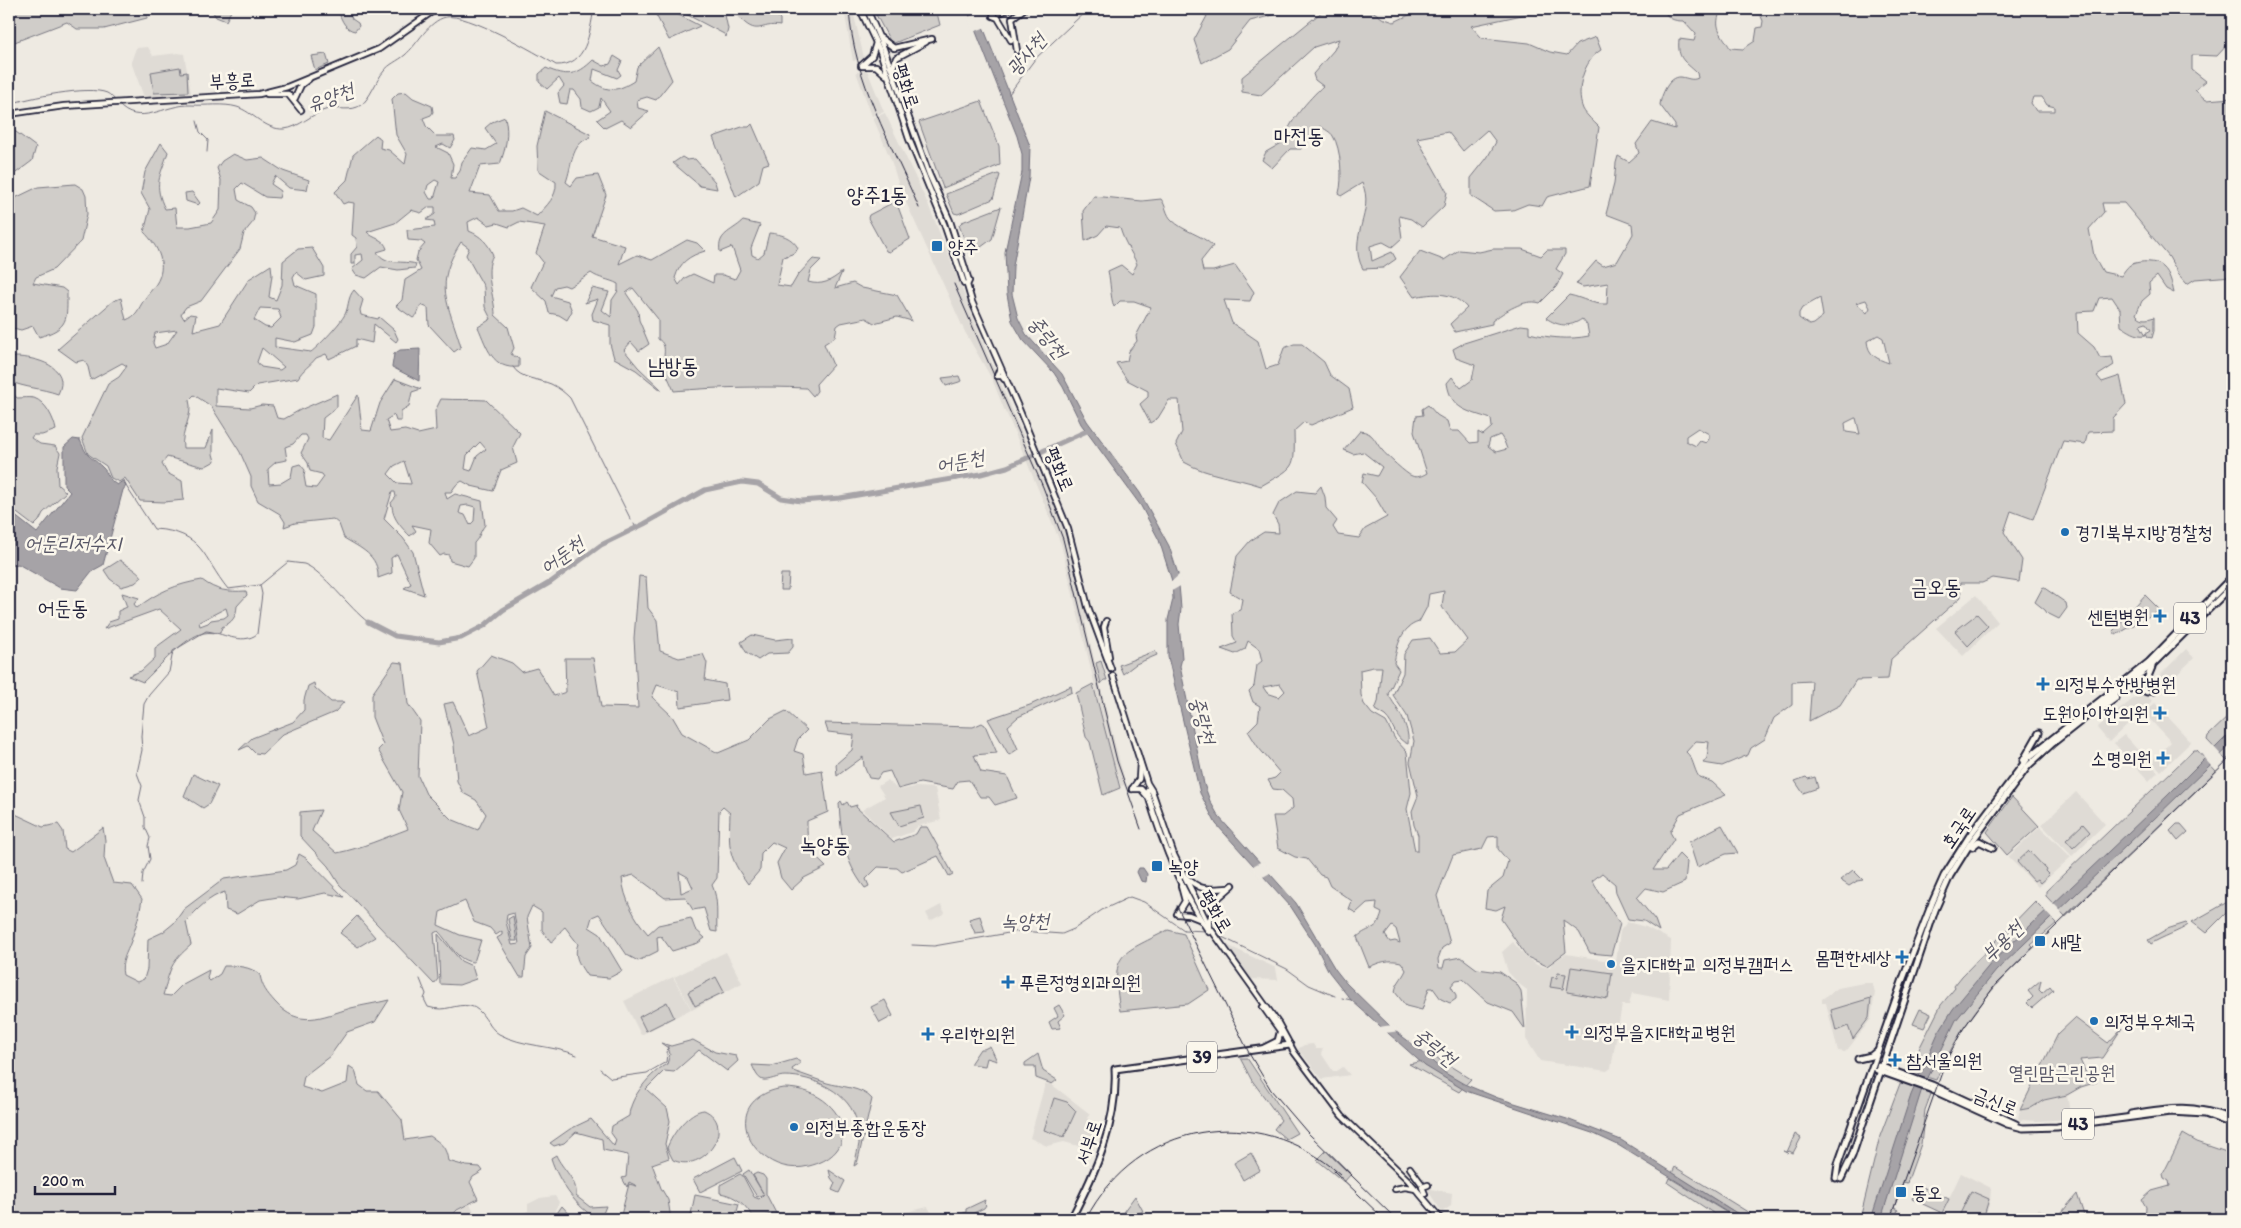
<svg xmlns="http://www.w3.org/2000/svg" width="2241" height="1228" font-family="Itim,'Poor Story',sans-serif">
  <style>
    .built { fill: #dfdbd5 }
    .green { fill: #d0cdc9; stroke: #797882; fill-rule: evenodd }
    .water { fill: #a6a3a7; stroke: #716f7c }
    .pier { fill: #eeeae2 }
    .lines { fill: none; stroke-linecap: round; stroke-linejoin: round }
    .stream { stroke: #716f7c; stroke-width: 1 }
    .river { stroke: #a6a3a7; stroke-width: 5 }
    .secondary-casing { stroke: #22223b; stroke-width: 8 }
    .primary-casing { stroke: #22223b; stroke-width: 9 }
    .secondary { stroke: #fbf7ec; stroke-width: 4.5 }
    .primary { stroke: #fbf7ec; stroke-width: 5 }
    .tram { stroke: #22223b; stroke-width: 1 }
    .rail { stroke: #22223b; stroke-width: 1 }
    .poi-dot { fill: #1f6fb2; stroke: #fbf7ec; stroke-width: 2 }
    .labels { text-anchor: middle; stroke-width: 5; stroke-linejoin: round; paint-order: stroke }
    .shield { fill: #fbf7ec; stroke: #636270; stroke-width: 1 }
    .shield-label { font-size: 18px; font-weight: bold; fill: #22223b }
    .street-label { font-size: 19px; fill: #22223b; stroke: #fbf7ec }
    .poi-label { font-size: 19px; fill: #22223b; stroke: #fbf7ec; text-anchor: start }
    .park-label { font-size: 19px; fill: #565566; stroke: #fbf7ec }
    .water-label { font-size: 20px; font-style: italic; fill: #575666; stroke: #fbf7ec }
    .quarter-label { font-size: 21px; fill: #22223b; stroke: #fbf7ec }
  </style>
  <rect width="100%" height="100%" fill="#eeeae2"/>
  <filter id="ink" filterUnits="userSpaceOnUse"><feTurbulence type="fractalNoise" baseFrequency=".02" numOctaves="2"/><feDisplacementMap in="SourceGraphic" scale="10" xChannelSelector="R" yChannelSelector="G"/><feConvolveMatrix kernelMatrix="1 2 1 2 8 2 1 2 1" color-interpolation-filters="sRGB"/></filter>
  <g filter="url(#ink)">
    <g class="built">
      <polygon points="844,9 853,11 864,58 853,61"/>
      <polygon points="148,47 153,56 178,53 184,54 191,93 144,97 131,62 136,48"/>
      <polygon points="867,70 884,112 872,116 856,72"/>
      <polygon points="885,113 928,204 985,347 1067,536 1088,620 1085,621 1109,721 1126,785 1121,786 1112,757 1061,544 1007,414 1010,412 1006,414 992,379 965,332 900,189 891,160 873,118"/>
      <polygon points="1976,595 1998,622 1963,656 1936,628"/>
      <polygon points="2186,649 2194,658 2160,691 2152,683"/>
      <polygon points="2143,691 2152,701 2109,742 2097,728 2098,727"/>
      <polygon points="2155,703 2191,742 2161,771 2152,761 2171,742 2144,713"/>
      <polygon points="2124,735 2158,772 2149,781 2114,743"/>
      <polygon points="888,780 898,790 915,787 935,788 941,820 918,826 912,832 892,839 862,810 885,797 878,786"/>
      <polygon points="2076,792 2105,824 2072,856 2042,825"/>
      <polygon points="2040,827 2071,857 2038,887 2008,857"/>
      <polygon points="941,905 945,913 930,921 926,913"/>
      <polygon points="1627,922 1646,927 1671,940 1669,1000 1632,993 1629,1005 1622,1005 1611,1068 1607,1071 1540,1061 1526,1039 1527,990 1519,984 1508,972 1502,952 1513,942 1527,958 1537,965 1549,968 1553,962 1566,954 1616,962 1620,931"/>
      <polygon points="1227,945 1276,968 1278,980 1250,979"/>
      <polygon points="726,952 742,983 692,1010 674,977"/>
      <polygon points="673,977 691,1009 641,1035 624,1001"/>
      <polygon points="1863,983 1872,983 1875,992 1871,1019 1848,1049 1845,1052 1838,1051 1826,1003 1822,1003 1822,999 1838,988"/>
      <polygon points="1313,1044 1316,1049 1323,1049 1321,1053 1333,1071 1337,1071 1343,1067 1350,1075 1322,1079 1298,1049 1304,1045"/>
      <polygon points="1045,1084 1051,1084 1090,1114 1087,1118 1096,1127 1086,1148 1064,1142 1047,1146 1030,1138"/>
      <polygon points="2067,1095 2071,1119 2037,1121 2020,1120 2018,1118 2020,1110 2031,1108 2044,1100"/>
      <polygon points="1961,1173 1991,1188 1990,1202 1984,1219 1956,1219 1942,1213"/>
      <polygon points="1426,1188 1452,1193 1451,1206 1442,1212"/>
      <polygon points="555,1196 559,1202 553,1219 518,1219 518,1215 528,1211 528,1204 540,1198"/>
      <polygon points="470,1204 478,1219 451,1219 459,1210"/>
      <polygon points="928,1207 935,1219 891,1219 906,1212"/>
      <polygon points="2038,1208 2057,1218 2062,1219 2033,1219"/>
    </g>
    <g class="green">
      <polygon points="9,9 147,9 147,18 104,29 77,29 67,22 12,43 9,41"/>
      <polygon points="211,9 232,9 226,21 216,17"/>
      <path d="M326,9H348L352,19L358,23L359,26L355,31C346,30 341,20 339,12Z"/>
      <polygon points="653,9 667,9 700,26 669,40"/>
      <path d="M676,9H777L774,13L780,19V26C760,22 758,39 737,15H725L728,29L726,37L724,34Z"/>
      <polygon points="873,9 936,9 940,25 894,43 890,41"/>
      <polygon points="1172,9 1291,9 1289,11 1250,21 1228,49 1202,63 1194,40 1207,16 1196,10 1179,13"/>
      <path d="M1370,9L1382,18L1394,22L1422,9H1584L1582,11L1536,12L1471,26L1482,38L1529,43L1550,52L1567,55L1577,44L1596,37L1601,50C1584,60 1575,90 1583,109C1586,115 1594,122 1599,127L1590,186L1547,197L1542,206L1528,204L1513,210L1494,211L1471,196V178L1487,158L1496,142L1487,130L1463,151L1448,132L1417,138L1447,192L1444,206L1422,227L1411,219L1399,216L1402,238L1392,247L1383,242L1370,246L1372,261L1392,252L1396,259L1383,268L1363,269C1346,237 1376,212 1362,183L1341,196L1339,193C1343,180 1341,148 1333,136C1331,132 1324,129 1320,126L1301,149H1290L1272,168L1262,160L1266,152L1285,141C1286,124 1310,98 1323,86L1315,80L1313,74L1334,50L1339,39L1314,47L1261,95L1242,92V77L1324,10Z"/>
      <path d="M1663,9H1717L1720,13C1713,28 1723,35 1730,48L1743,49L1755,41L1757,28L1762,27L1763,21L1758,9H2232V42L2229,43L2217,56L2192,55V70L2206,81L2195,90L2206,100L2232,98V276L2195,279L2187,284L2179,275L2169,257L2124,203H2102L2104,212L2089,229L2094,256L2103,272L2121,276C2124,272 2127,266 2132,264C2140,261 2156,260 2163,267C2170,273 2172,284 2174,293L2166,289L2157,276L2149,283L2150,294L2142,301L2136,314C2141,320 2146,320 2154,317V331L2152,338L2148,337L2146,333L2151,330L2146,323L2140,325L2146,335C2136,337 2128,330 2121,326L2120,309L2112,297L2099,298L2094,311L2077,312L2078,333L2094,347L2100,358L2112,357L2114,365L2097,376L2102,382L2120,376L2126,404L2113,418V431L2088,432L2085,444L2063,441L2033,519L2011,511L2004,532L2022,560L2019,582L1993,578L1982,583H1960L1961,597L1891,659L1888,679L1856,680L1840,705L1809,721L1812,681L1792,682V705L1774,718L1765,739L1751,748L1748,755L1722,766L1703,763L1707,758L1709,742L1696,741L1686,752C1694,759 1693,768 1699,777L1712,782L1726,795L1680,814L1670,832L1674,839L1653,870H1666L1679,854L1687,862L1685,882L1663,892L1646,888L1637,898L1655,920L1659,931L1644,921L1628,919L1616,893L1615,884L1602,873L1592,881L1620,924L1611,955L1590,953L1579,932L1563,920L1566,952L1547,966L1527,957L1501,919L1505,906L1496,910L1485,908L1487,891L1503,878L1508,861L1498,849V836L1488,837L1482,849L1453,855L1437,896L1450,943L1442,948L1438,959L1439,968H1443L1445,960L1461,957L1477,969L1500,972L1516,983L1521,991L1525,1029L1513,1012L1488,1002L1463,979L1456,980L1451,986L1456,995V999L1450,1003L1441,999L1433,988H1429L1422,1010L1406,1006L1395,992C1396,983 1402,979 1406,970L1401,962C1389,959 1380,962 1369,967L1357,937C1370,926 1377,932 1382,913L1376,910L1377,902L1367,903L1356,913L1349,909L1352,901L1330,886L1326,877L1320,875L1307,859L1295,857L1278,848L1273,816H1283L1293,808L1292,799L1282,790L1273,789L1268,780L1275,778L1280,773L1258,747L1248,731L1258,721L1260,706L1253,702L1249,691L1254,686L1257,665L1262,661L1259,649L1248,641L1245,649L1235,654L1221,649L1237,643L1233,636L1232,613L1240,610L1242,599L1230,592L1237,556L1250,541L1264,532L1279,533L1278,524L1273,515L1279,503L1297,491L1315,493L1321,486L1325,497L1326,508L1337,521L1333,527L1338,535L1359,538L1365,529L1387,517L1376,498L1362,482L1364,473L1377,476L1382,467L1363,452L1353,454L1344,450L1360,431C1374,432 1374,441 1382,450C1386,455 1407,475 1412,476C1417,478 1422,476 1427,473L1414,432L1416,416L1423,415L1422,409L1428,405L1437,415L1447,421L1450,431H1459L1470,443L1478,442V432L1483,435L1492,427L1491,419C1468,411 1451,410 1447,383L1452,377L1461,388L1472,380L1475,365L1456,358L1453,349L1464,343L1521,325L1529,326V333C1550,338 1569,340 1589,336L1587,325L1582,319C1569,328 1558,326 1546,318L1569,295C1584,298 1592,305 1607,304L1608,283L1583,287L1576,284L1596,261L1603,266L1617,262L1633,234L1632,224L1606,214L1614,184L1616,163L1618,156L1629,162L1639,153L1636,144L1652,122L1675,129V125L1660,105C1661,95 1669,76 1681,77C1688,78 1692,81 1698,78L1697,73C1685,61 1677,60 1679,39L1694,41L1696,34L1684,21C1673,21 1668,19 1663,9ZM2033,97H2042L2047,105L2055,107V111H2036L2031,103ZM1820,298L1823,316L1813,324L1809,325L1799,318V313L1802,308ZM1866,300L1870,308L1867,313L1856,303ZM1878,335L1883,338L1889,363C1877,359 1868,355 1867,341ZM1855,418H1856L1860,434L1846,432L1845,423ZM1698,428L1709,434V439L1706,443L1700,441L1696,446L1686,441V436ZM1500,435L1504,441L1507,449L1496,452L1488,446L1490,439ZM1444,591L1442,607C1450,619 1460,628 1468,640L1455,652L1440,653L1430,638L1413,640L1404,654L1403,673L1393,695L1407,716L1414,741L1410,762L1418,796L1412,811L1414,825L1418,835V851H1415L1407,809L1411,793L1407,752L1395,739L1386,722L1372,714L1364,704L1361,695L1360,670L1373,667H1382L1378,702L1375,710C1378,712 1382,714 1385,716C1395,725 1394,739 1408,744C1410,726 1397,709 1388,694L1399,670L1394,663C1397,646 1401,627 1419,622L1427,607L1429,594ZM1280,684L1285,691L1279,697L1267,693L1263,687ZM1392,926L1396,929L1400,943L1395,941L1390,942L1385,935Z"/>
      <path d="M658,47L672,80L656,100L647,97L637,100L638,108L649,111L631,127L621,120L605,128L597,120L610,111L601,98L599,107L591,111L582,107L581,99L574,90H570L567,104L560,103L558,93L564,86L559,78L547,89L539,82V74L546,68C566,77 577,76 593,60L604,66L610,64L614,56L622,61L618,70L621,75L617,78L594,69L592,81C608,93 618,91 634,81L637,67Z"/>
      <polygon points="326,54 329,64 315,70 311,56"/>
      <polygon points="180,67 181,73 187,72 188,92 154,93 151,72"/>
      <path d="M406,92L413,98L432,106L433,112L431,115L423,118L426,126L436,136H454L455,140L450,148L443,144L436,147L448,153L453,164L451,178H455L460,171L462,162L472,148L486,150L496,144L485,128L492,122L505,117C509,135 506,147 500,164L480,166L470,193L490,195L499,211H512L521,208L537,216C547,205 557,197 556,182L538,170L537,146L545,111L590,134L589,138C571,144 572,166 566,182L571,186L577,178L598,175L606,195L592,236L625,246L619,264L637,255L652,260L687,240L697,243L705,251C689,256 680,262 675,278L679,285L685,278L693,274L713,283L714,275H723L735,279L740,270L732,247L720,252C717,234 731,232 743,221L760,225L751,248L752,255L758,258L764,253L769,233C781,234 792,237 798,248L795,253L783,257L777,285L791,287L798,275L813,259L821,260L811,270L808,282C822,286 831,281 842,272L835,288L853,283L862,288L897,295L912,321L897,317L874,323L866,318L841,323L837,326L835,337L824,344L833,365L816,384L817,391L813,396L806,388C762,386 718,387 674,391C671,383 665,373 664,365C662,356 669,346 658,339V319L633,288L626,293L638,311L639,320L649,344L639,351L631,342L624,350L638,367L662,390H661L636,370L614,358L610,344V325L593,320L592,314L598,299L585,303L592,288L609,292L602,310L611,317L612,300L618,291V284C609,279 599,279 591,273L569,287L564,285L555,287L551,296L568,301L572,311L567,320L559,315L549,313L546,301L531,287L543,262L536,253L545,226L519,222L509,227L497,223L489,225L478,217L468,222L469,231C481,236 488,243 493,255C483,273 495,296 495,315L508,327L514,348L511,354L519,359V367C492,370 487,347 478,327L491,319L485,307L484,287L466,255L469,248L461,242C433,285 448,302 461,347L454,352L429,325L428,308L421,305L417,315L413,318L396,306L402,300L405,280L421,270L416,260L418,252L425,244L421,241L408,240L407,230L435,227L434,221L426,220L435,214V207H429L421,213L411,210L395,223L367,232C373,239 384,238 387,249L377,252C386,266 403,260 416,264L415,268L398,270L381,267L366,278L356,275L352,269L363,260L362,254L355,255V264H351V254L357,247L356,238L352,235L354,203L348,202L343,204L335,192L347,180L353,155L376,135L381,139L380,148L389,150L405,164L407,154L396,135L392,99L398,93ZM435,180L439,182L434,199H430L426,192L428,185Z"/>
      <polygon points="981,101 999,146 1000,165 943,188 919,122"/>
      <polygon points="752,124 769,163 763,165 759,181 736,197 713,137 742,127 749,127"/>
      <polygon points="9,131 16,132 36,147 32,161 9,178"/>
      <path d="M161,143L168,152C160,177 153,184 165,209L175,208L177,227H190L211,223L220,210L221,180L217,168L222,161L233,154L247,160L263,158L283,171L309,180L307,190L289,188L275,176L271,184L281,191L279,198L265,197L242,183L236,189L238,200L251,207L255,213L253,222L244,233L240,249L201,301L186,307L181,314L184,319L190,314L196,315L193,331L220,324L249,279L271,265L272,275L269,297L276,300L282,285L283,261L298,249L312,248L324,268V276L306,280L296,272L293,277L295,285L316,294V327L313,335L295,342L275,338V347L311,352C319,346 343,321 346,312C349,304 348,297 354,290L363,300L360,310L361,315L378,319L379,317L394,330L398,339L396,342L374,324L372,343L356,339V346L329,359L326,354L316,358C310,366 303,369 298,378L257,385L249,393L216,388V406L250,408L262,405L273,406L277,418L284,419L300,410L337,394V407L323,418L322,438L329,440L358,395L362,430L371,431L380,403L395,379L421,389L412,392L409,406L401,411V421H396L394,415L386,420L390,432L405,430L418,434L436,430L435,411L441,399C456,400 471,399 486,400L520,433L513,447L517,463L501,470L493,491L471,486L462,481L456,485L451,492H445L447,499L455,494L482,501L485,525C480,531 480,537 474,543V558L468,566L450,561L449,555L444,554L440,556L429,543L431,529L412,525L416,531L410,536C404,530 397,523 394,515C392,511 393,508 391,503L396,497L395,492H392L384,519L403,538L413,552L424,595L404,588L411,584L397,554L391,558L392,573L378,578C379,555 360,548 344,538L339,524L333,519L295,523L284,527L285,522L280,514L258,501L251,486V477L240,452L211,406L194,395L189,400C194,416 180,431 183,448H206L213,430V454L215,461L204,467L167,457L162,464L167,473L182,481L184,500L164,502L140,501L125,478L119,482L111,478L106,466L88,454L82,438L108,384L119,377L127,366L122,363L91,380L88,367L84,360L76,362L58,349L113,301L121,298L126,320C137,316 138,309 144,300C147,295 152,290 156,284C168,265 158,246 144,232L150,209L141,193L145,172ZM260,308L278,309L281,318L271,328L265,327L254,320ZM177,330L167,344L155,348L153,343L155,333ZM262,348L284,367L280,370L261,367L257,362ZM301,435H306L308,439L301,453L308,463L310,471L322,474L324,477L316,488L306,487L304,476L305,470L300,464L293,466L291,477L281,483L269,484L268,469L276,462L287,460L285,447L293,444ZM480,442L486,449L477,456L471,471L465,469L467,455ZM404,461L411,483V484L397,483L388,474L394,466ZM468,505L475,507L474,521L470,525L465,515L459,513L461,506Z"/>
      <polygon points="682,157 687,160 695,159 715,182 717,189 700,186 673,163"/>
      <polygon points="998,174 1000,175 993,199 958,214 954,213 946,194"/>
      <path d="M75,184L83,189L86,196L87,214L81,241L54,269L36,277L33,283L62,288L67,292C67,320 69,328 39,337L33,326L21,330L9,327V201L38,187Z"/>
      <polygon points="192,192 200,203 198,205 186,201 185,193"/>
      <path d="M1094,196L1142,201L1161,199C1166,205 1166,215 1172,220C1184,232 1201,234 1213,246L1201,261L1203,271H1213L1235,265L1254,292L1250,301L1224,300L1232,323L1258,341L1266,369L1278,365L1284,348L1294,344H1302L1324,362L1330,375L1349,389L1353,407L1311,425L1304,422L1294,431C1295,471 1295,466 1261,486C1235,477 1208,476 1184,462L1176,444L1182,432L1179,400H1169L1158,418L1150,423L1140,404L1148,397V391L1127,380L1116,363L1127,361L1129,351L1137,341L1136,336L1151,307L1134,301H1120L1114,307C1110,296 1111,283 1108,271L1121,265L1132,274L1137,264C1131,251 1124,242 1120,228L1106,226L1098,235L1085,241L1083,211Z"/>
      <polygon points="894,202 897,204 910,239 889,252 886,251 868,218 869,215"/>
      <polygon points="1001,207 992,239 973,253 969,252 959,225 962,222"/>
      <path d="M1493,249H1522L1541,256L1547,250H1565V254L1556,269L1563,274L1556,287L1540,303C1524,298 1504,312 1492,321V324L1455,332L1450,324L1467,308C1453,291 1434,293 1414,297L1400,277L1420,251L1444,260L1459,250L1479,252Z"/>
      <path d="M15,357C35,357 72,366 58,394C41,388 25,388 9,381V360Z"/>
      <polygon points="959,376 961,381 959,382 946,386 942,378"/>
      <path d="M9,389L17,398C22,398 29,397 34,398C46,402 54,419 56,430L42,435H33L31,438L40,444L55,446L60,453L57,467L58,485L66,492L43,513L39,521L34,526L9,507Z"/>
      <path d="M120,560C128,567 136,568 142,577L135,583L121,587L110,579L104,570Z"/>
      <polygon points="781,574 789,574 788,590 780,590"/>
      <path d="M639,576L646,577L648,608L657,620L660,651L679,658L703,654L707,663L705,680L725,684L727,700L680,707L679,692L657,685L652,697L672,716L682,733L718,753L749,740L770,719L786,711L807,730L798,739L794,751L803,754L806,773L822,770L828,812L807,821C807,846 808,850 826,867L804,878L791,890L781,878L777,863L785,848L772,842L761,853L760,870L748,884C727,855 729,848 730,813L723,807L719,811L717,878L712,885C719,900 716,916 717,932L711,931L704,908L693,910L685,897L665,898L634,875L622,878C624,899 635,919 648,934L658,925L691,918L695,929L705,938L698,943L672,951L661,936L657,937L658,951L638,961L627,955L599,914L592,917L589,927L600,934L622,971L609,978L587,976C580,965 573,957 578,944L565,927C559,931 558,938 551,942L542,930V912L532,906L527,917L532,948L526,957L524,977H520L497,938L502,935V931L496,935L490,928L474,922L465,901L440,912L438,925L460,935L481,940L474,962C457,962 449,942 438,931L434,933L438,979L434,984L339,884L328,866L300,836V812L321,810L312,831L337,853C362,848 384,838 408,829L399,810L402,792L378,750L383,745L372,717V694L394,662L403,663L408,704L420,721L418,776L426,794L451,819L478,830L486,814L476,800L463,793L457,781L454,745L444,704L453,702L469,736L489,727L477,671L491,655L512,663L522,672L537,668L554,696L566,692L565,658H593L601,707L638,708L634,638ZM679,872L688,877L693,888L681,893ZM514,913L519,944L512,945L506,922L507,915Z"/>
      <path d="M202,580C216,591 228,592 246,591L247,595L237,606C236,617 233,622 222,627L220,633C215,633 209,632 204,633C185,636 157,669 143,682L128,676L141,671L155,658V648L181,629L159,609L104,629L109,622L118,619V611L127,607L122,593L139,598L134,604L137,608C157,592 177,584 202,580ZM226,608L228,615L224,618L211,620L208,623L200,626L199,622Z"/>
      <polygon points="2043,587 2066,603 2067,608 2059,619 2047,613 2045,610 2035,602"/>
      <polygon points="2145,595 2160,610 2116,635 2113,631"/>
      <polygon points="1977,614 1988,626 1968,646 1955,631"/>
      <polygon points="752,635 775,640 793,638 793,647 788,653 767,654 758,660 746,652 741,642"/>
      <polygon points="1155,651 1157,655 1136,664 1123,674 1119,665"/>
      <polygon points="1101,661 1107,680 1104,680 1101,684 1096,663"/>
      <polygon points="314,683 315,688 331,702 344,702 335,712 283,734 262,754 255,753 248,746 239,750 252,738 293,722 304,710 304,700 308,686"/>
      <polygon points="1093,684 1120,788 1103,795 1090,742 1086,737 1076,693"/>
      <polygon points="1071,686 1072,692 1018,717 1008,726 1018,749 1009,755 988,719 1030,705"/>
      <polygon points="2232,713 2232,755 2226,760 2207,740 2208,736"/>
      <polygon points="825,723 973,727 982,723 985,725 997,753 974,755 981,772 1007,776 1017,798 995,805 989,797 980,797 969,780 958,781 953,789 920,783 898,789 890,771 881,773 877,779 869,778 864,766 863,757 837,776 836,764 852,750 854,735 828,732"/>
      <polygon points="2194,750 2197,750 2216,771 2065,916 2046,896 2046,891"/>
      <polygon points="193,774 218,786 209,804 203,808 184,796"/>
      <polygon points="1806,777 1808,779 1815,777 1818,788 1803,793 1795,781"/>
      <polygon points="2012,797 2039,826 2007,855 1987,832"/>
      <path d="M841,801L843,805L847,802L850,807L857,805L856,807L894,842L916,834L920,827H927L953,874L949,876L938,856L902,872L897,868L878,867L866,879L869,886L865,888C844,861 841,836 839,803Z"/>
      <polygon points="921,806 924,818 899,826 891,812"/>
      <path d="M9,811L43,827L58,824L63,831L65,849L71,852L103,828L105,840L104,858L113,883L132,885L142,899C140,913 136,927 131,941C127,953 120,962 123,975L137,982L144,979L147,969L148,939L163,932L174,923L184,909L224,879L286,870L295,865L299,854L306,858L344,897L325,893L298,899L278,897L260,900L237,914L226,910L225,892C210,896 196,910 186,922L191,945C182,953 174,960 170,971C167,978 166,987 163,995L171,996L183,984L209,970L207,978L210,981L220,974L224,966C238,966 250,966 260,975C262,987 267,993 275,1002C299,1029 321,1017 351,1008C363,1005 377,1003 389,1000L375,1022L347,1032L330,1056L304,1076L302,1087L322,1093L347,1083L349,1066L355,1070L359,1085L367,1091H378L402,1120L405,1140L430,1136C442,1144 446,1147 448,1161L466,1166L480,1167L483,1171L473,1177L470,1182L478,1199L457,1210L449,1219H9Z"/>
      <polygon points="2083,824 2090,832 2073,848 2066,840"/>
      <polygon points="2177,824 2181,824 2188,832 2178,841 2170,831"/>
      <polygon points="1722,825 1738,853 1726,854 1697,867 1689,842"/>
      <polygon points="2029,851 2046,869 2045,871 2049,875 2040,883 2037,879 2034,881 2017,862"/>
      <polygon points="1853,870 1863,880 1857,881 1849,886 1840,880"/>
      <polygon points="2231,900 2232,907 2206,933 2192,922"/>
      <path d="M2035,901L2057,923L2031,945L2033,947C1989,990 1961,1024 1936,1080L1908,1071L1941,1005L1955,988L1954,986L1962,976Z"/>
      <polygon points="357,916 375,937 358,947 340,933"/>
      <polygon points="513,916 517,941 512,941 508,919"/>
      <polygon points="980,916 985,932 975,933 969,919"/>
      <path d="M2186,923L2188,925C2181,931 2161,937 2151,944L2148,940L2167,929Z"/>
      <path d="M1168,930L1184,934L1209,990L1188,1004L1120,1011C1111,951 1118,956 1168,930Z"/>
      <polygon points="438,934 461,961 472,966 476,979 459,985 440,984"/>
      <polygon points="1571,967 1612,973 1608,999 1567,992"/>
      <polygon points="1558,973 1566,974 1563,989 1550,987 1552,977 1557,978"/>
      <polygon points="716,977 724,992 695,1006 688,992"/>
      <polygon points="2041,980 2039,990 2042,993 2050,986 2053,990 2032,1008 2027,1003 2033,997 2028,991"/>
      <polygon points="1871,998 1869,1018 1853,1039 1848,1026 1836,1031 1831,1010"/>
      <polygon points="885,1000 893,1016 880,1023 871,1007"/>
      <polygon points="667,1002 674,1017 646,1031 639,1017"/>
      <polygon points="1059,1005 1065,1015 1058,1021 1061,1028 1052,1029 1049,1022 1058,1016 1054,1008"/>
      <polygon points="1920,1009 1931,1014 1924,1028 1913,1024"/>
      <polygon points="2075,1018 2108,1043 2122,1028 2102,1058 2080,1060 2086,1073 2097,1082 2081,1087 2067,1095 2044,1100 2031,1108 2020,1110 2058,1034"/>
      <path d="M693,1040L715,1052L736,1056L738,1061L727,1071L699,1050L674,1072L664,1071L646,1089L667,1108L670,1121L665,1144L669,1158L652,1164L661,1188L668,1200L671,1219H620L629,1184L637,1186L629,1182L627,1187L622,1178L626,1177L628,1155L603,1150L602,1139L576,1132L564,1143L554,1146L550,1143L570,1129L591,1119L614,1146L616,1140L611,1133L612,1126L629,1116C630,1097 651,1072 667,1064L670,1054L668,1048L661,1043L671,1046Z"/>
      <polygon points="990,1046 997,1061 987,1058 985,1066 970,1064 980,1049 984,1049"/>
      <polygon points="1038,1054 1043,1071 1057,1080 1052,1084 1036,1078 1035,1066 1025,1066 1025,1063"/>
      <polygon points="1240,1058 1247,1058 1297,1133 1286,1139 1274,1129 1281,1120 1251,1079"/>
      <polygon points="1437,1058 1471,1079 1459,1092 1409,1064"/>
      <path d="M796,1059L801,1063L792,1069L793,1071C804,1075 816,1079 827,1083C841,1087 862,1087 872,1099L857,1164L854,1166L859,1144V1133L855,1131L854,1126L857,1123C851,1093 814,1076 785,1076C778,1076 769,1081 763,1080C757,1078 755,1071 752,1065L772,1066Z"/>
      <polygon points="1901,1081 1931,1094 1925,1110 1921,1144 1907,1183 1903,1182 1894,1208 1898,1210 1894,1219 1860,1219 1880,1136"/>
      <path d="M783,1088C840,1087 870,1151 809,1166C754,1180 712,1100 783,1088Z"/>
      <polygon points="1054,1098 1067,1102 1076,1111 1064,1137 1044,1130"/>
      <path d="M704,1110C738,1125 704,1175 673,1160L667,1148C672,1134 689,1111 704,1110Z"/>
      <polygon points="1795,1134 1801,1138 1793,1153 1789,1151 1787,1153 1783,1151 1787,1152"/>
      <polygon points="2183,1134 2197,1142 2232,1154 2232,1219 2145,1219 2146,1207 2142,1200 2152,1191 2170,1186 2169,1181 2164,1178 2163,1174"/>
      <polygon points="1327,1150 1351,1174 1344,1182 1317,1160"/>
      <polygon points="1251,1153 1260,1170 1243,1180 1234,1163"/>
      <path d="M556,1155C562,1169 578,1180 576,1196L590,1207L606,1206L602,1216L605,1219C582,1219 557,1179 551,1158Z"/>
      <polygon points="735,1157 742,1171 700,1192 693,1179"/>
      <polygon points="1675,1167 1759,1219 1746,1219 1672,1173"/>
      <path d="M749,1170L763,1193L753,1175L757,1173L763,1175L766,1179V1194L779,1219H775L770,1214L761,1219H754C746,1205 737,1196 720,1193V1185L740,1174L743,1176L754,1197L759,1199L764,1194L757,1197L743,1174Z"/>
      <polygon points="829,1170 845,1181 839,1193 832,1190 835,1183 831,1178"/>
      <polygon points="1670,1178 1737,1219 1722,1219 1668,1183"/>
      <polygon points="1918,1185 1949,1199 1942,1213 1912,1199"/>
      <polygon points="1971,1191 1989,1199 1983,1219 1966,1219 1959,1216"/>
      <polygon points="2077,1194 2084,1215 2074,1219 2057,1218"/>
      <polygon points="695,1195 739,1204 735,1219 690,1219"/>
      <polygon points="1135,1196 1143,1211 1128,1219 1118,1219"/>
      <polygon points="985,1200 984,1203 986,1205 984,1208 962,1219 957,1218 956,1213 959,1215 966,1212 966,1209"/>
      <polygon points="562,1206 574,1219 553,1219"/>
    </g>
    <g class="water">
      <polygon points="967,9 976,9 1030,146 1029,177 1013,266 1012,294 1018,318 1026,334 1062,374 1087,421 1140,493 1169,546 1178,574 1180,596 1181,609 1179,624 1182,658 1180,666 1204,784 1210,801 1219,817 1296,903 1335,969 1346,983 1395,1031 1419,1049 1445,1073 1464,1084 1498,1098 1567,1119 1621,1140 1746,1219 1738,1219 1618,1145 1592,1133 1466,1091 1425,1066 1351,1000 1329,972 1315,944 1291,907 1216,824 1200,793 1168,657 1168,620 1173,599 1172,581 1159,540 1141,506 1081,424 1063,387 1054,373 1023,340 1012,321 1007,294 1005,252 1022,172 1022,154 1017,136"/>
      <polygon points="420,349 419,381 392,367 394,354 400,350"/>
      <path d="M73,439L80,440C89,461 88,453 102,467C109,473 107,479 117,485L124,480L126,486L123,490L103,565L92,571L77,590L60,588L18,564L9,566V511L37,533L70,492L64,486V447Z"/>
      <polygon points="2232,731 2232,744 1996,971 1956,1020 1921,1092 1881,1219 1871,1219 1911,1095 1938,1033 1953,1009 1992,962 2167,796"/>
      <polygon points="1139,868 1143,868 1147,874 1146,882 1141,881 1137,872"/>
    </g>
    <g class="pier">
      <polygon points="980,12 986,27 973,32 968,17"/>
      <polygon points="1180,574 1182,585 1170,592 1170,583"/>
      <polygon points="2213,746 2223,757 2212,767 2203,757"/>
      <polygon points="1262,861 1272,872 1261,878 1251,867"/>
      <polygon points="2052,902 2062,912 2053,920 2044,910"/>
      <polygon points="1392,1025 1400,1031 1385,1033 1379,1027"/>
    </g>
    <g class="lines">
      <g class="stream">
        <polyline points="1009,94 1035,59 1088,9"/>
        <path d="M9,104C29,98 88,85 107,93C111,95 113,98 116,101"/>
        <path d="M118,104C139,128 164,104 191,105C206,106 223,103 237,107C253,112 265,130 284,129C299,128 312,113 328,109C339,107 351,112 361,105C370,99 376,80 384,71C389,64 398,61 405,55C418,44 428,21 446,17C465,12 537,53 556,65C587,66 589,34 594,9"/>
        <polyline points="197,121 200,132 208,140 207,152"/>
        <path d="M513,367C520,379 539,379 551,384C558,387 565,393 570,398L631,520"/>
        <path d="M124,483L154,529C204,532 202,557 228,589L260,585L288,562C293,563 299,563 304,564C322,570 350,609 368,622"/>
        <polyline points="634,524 636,528"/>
        <path d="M142,884L143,873L150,859L148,846L150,838L145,827V817L139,800L142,786L137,773L142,750L141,736L144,704L149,695L169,672L173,651L206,631C221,632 242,646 257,634L262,594L260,585"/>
        <polyline points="1218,935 1287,969 1309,985 1335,996"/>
        <polyline points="912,945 934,946 1020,931 1062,934 1074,929 1102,910 1130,897 1144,902 1184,930 1207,931"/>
        <path d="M420,979L426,994L424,999L428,1007C447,1013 454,1003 470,1006C483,1008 488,1028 499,1034C523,1047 552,1045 577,1055"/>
        <polyline points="1342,998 1351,1000"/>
        <polyline points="600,1069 611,1078 647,1073 666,1062 668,1046"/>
      </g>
      <polyline class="river" points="368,622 395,636 439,642 461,638 484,626 503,610 551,582 601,545 644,524 705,490 742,482 758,484 781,498 801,501 840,498 981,474 1007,467 1089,430"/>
      <g class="secondary-casing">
        <g id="secondary">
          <polyline points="860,9 880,51 909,139 944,224 964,283 967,285"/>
          <polyline points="867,9 884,49 929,174 950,221 969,281 967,285 972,302 1019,409 1068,529 1088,607 1111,669"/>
          <polyline points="995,9 993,16 998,18 1011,40"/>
          <polyline points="997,9 999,13 1009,9"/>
          <polyline points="881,38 894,48 932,39"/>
          <polyline points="1017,51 1012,18 1024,9"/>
          <polyline points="862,65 872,56 876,43"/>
          <polyline points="861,66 876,66 886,75"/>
          <polyline points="892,71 896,58 926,42"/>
          <polyline points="267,94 288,94 301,110"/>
          <polyline points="295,98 301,85 309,79"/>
          <polyline points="9,114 64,106 259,94 287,87 379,49 436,9"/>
          <polyline points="1000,368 997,376 1002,376 1004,379"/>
          <polyline points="1106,621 1104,627 1109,657"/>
          <polyline points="1113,676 1147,783 1152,791 1174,855 1210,928 1278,1023 1294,1052 1342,1116 1408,1180 1441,1219"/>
          <path d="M1149,788L1147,792C1161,839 1180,891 1209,932"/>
          <polyline points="1132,789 1139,779 1140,762"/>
          <polyline points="1132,789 1141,789 1147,796"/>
          <path d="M1186,877C1201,892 1209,889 1228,888"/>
          <polyline points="1181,886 1185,901 1177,914 1189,915 1199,919"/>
          <polyline points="1208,926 1216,900 1233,885"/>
          <polyline points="1263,1007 1283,1035"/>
          <polyline points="1410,1168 1421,1183"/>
          <polyline points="1395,1189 1405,1187 1416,1189"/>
          <polyline points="1425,1194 1422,1187 1428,1185"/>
        </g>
      </g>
      <g class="primary-casing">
        <g id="primary">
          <polyline points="2152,667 2147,679 2154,691"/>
          <polyline points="2126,690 2137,687 2147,692"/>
          <polyline points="2098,711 2116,698"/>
          <polyline points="2023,761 2039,733"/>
          <polyline points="1972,847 1979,841 1993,848"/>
          <polyline points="1264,1048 1278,1041 1280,1033"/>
          <polyline points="1858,1059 1871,1056 1877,1051"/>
          <polyline points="1879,1066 1932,1085 2016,1124"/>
          <polyline points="1877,1070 1930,1089 2007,1124 2023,1128 2057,1127 2170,1112 2205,1114 2232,1124"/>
          <path d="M2131,1114C2173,1107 2192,1104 2232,1119"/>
          <polyline points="1836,1178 1838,1164 1904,976 1932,903 1944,876 1970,835 2028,758 2149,662 2232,577"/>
          <polyline points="1841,1179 1852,1156 1935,910 1950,876 1970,844 2028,766 2053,743 2153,664 2232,586"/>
          <path d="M1071,1219C1095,1173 1118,1123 1115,1069L1290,1045"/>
        </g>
      </g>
      <use href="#secondary" class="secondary"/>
      <use href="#primary" class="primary"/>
      <polyline class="tram" points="1890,1219 1946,1061 1963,1029 1996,984 2232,756"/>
      <g class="rail">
        <path d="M849,9C853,80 892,144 919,208"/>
        <polyline points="954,284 1043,487 1063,539 1117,761 1141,829"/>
        <polyline points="1177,906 1250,1055 1271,1090 1307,1132 1396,1219"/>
        <polyline points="1334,1171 1384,1219"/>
        <path d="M1086,1219C1137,1121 1257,1101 1340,1174"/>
      </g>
    </g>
  </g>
  <g class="poi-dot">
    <rect x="931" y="240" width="12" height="12" rx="2.5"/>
    <circle cx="2065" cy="532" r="5"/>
    <path d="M2157.5 608.5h5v5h5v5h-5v5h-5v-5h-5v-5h5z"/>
    <path d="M2040.5 676.5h5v5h5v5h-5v5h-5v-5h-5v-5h5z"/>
    <path d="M2157.5 705.5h5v5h5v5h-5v5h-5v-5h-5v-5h5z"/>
    <path d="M2160.5 750.5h5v5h5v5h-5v5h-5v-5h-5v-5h5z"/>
    <rect x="1151" y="860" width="12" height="12" rx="2.5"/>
    <rect x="2034" y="935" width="12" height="12" rx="2.5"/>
    <path d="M1899.5 949.5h5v5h5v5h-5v5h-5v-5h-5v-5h5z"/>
    <circle cx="1611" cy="964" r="5"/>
    <path d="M1005.5 974.5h5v5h5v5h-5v5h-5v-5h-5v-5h5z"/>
    <circle cx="2094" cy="1021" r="5"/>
    <path d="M1569.5 1024.5h5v5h5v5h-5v5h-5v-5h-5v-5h5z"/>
    <path d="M925.5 1026.5h5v5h5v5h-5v5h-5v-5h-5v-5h5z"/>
    <path d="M1892.5 1052.5h5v5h5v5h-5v5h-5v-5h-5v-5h5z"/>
    <circle cx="794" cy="1127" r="5"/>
    <rect x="1895" y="1186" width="12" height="12" rx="2.5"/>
  </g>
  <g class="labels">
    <g class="shield">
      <rect x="2174" y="602.5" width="32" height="31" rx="4"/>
      <rect x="1187" y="1041.5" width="30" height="31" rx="4"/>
      <rect x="2062" y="1108.5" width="32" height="31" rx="4"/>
    </g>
    <g class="shield-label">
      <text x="2190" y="624">43</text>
      <text x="1202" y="1063">39</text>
      <text x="2078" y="1130">43</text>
    </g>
    <g class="street-label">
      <text transform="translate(232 80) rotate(-3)" y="7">부흥로</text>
      <text transform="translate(907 86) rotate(72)" y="7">평화로</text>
      <text transform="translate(1060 469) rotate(67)" y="7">평화로</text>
      <text transform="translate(1958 827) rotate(-56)" y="7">호국로</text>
      <text transform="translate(1216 911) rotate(59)" y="7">평화로</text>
      <text transform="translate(1996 1101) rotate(22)" y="7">금신로</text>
      <text transform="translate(1088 1142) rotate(-71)" y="7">서부로</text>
    </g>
    <g class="poi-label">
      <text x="948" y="253">양주</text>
      <text x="2075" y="539">경기북부지방경찰청</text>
      <text x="2149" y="623" text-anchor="end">센텀병원</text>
      <text x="2054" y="691">의정부수한방병원</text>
      <text x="2149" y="720" text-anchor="end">도원아이한의원</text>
      <text x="2152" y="765" text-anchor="end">소명의원</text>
      <text x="1168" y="873">녹양</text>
      <text x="2051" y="948">새말</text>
      <text x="1891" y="964" text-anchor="end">몸편한세상</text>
      <text x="1621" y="971">을지대학교 의정부캠퍼스</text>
      <text x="1019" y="989">푸른정형외과의원</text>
      <text x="2104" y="1028">의정부우체국</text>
      <text x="1583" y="1039">의정부을지대학교병원</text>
      <text x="939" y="1041">우리한의원</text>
      <text x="1906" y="1067">참서울의원</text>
      <text x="804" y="1134">의정부종합운동장</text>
      <text x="1912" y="1199">동오</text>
    </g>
    <g class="park-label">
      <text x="2062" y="1079">열린맘근린공원</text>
    </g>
    <g class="water-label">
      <text transform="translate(1026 54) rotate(-49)" y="7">광사천</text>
      <text transform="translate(330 97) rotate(-20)" y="7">유양천</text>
      <text transform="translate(1048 337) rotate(51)" y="7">중랑천</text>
      <text transform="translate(960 461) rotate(-11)" y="7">어둔천</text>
      <text x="73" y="550">어둔리저수지</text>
      <text transform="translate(562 555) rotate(-36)" y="7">어둔천</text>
      <text transform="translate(1203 720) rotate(75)" y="7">중랑천</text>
      <text transform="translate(1025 921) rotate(-2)" y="7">녹양천</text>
      <text transform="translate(2002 941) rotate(-44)" y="7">부용천</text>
      <text transform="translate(1435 1047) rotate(38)" y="7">중랑천</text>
    </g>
    <g class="quarter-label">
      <text x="1299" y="143">마전동</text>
      <text x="877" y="202">양주1동</text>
      <text x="673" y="373">남방동</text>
      <text x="1936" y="594">금오동</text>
      <text x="63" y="615">어둔동</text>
      <text x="825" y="852">녹양동</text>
    </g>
  </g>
  <rect width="2241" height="1228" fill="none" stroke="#fbf7ec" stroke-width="30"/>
  <rect x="15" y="15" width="2211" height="1198" fill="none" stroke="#22223b" stroke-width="2" filter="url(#ink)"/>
  <path d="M35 1186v8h80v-8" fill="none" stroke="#22223b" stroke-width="2.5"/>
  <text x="42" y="1186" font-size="15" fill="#22223b" stroke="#fbf7ec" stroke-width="4" paint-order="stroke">200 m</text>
</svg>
